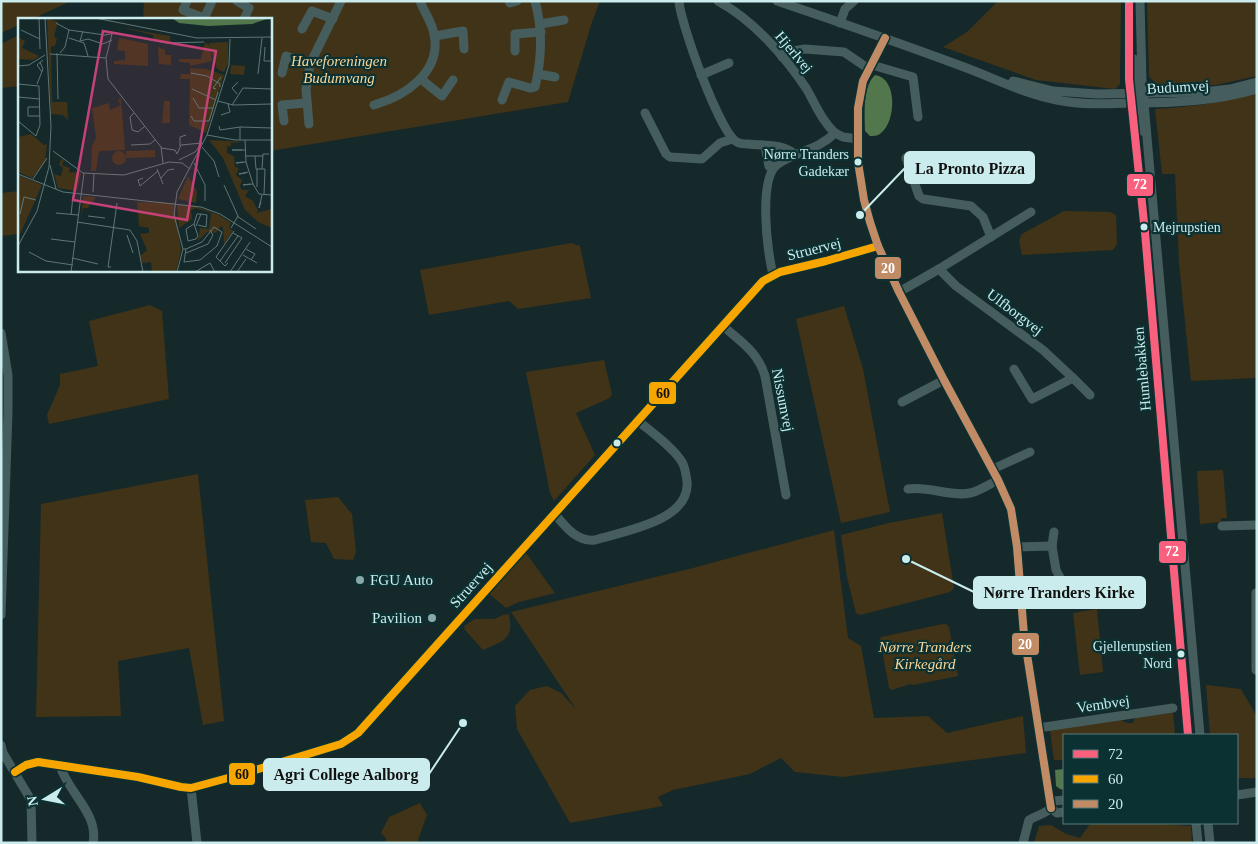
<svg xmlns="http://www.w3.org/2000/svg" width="1258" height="844" font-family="Georgia,serif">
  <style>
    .green { fill: #403317 }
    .water { fill: #52774d }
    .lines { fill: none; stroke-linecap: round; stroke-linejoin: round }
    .minor { stroke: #465d5e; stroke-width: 9 }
    .bus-1-casing { stroke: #0c3133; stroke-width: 11 }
    .bus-2-casing { stroke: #0c3133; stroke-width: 11 }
    .bus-3-casing { stroke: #0c3133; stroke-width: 11 }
    .bus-1 { stroke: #f8607d; stroke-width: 8 }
    .bus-2 { stroke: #f7a600; stroke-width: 8 }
    .bus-3 { stroke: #c18c65; stroke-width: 8 }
    .bus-dot { fill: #cbeced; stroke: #0c3133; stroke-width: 2 }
    .poi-dot { fill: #8ba8a9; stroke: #0c3133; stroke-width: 2 }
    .labels { text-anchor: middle; stroke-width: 4.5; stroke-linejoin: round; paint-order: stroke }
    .bus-label { font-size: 14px; fill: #cbeced; stroke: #0c3133; text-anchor: end }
    .street-label { font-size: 15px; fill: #cbeced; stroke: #0c3133 }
    .park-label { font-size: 15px; font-style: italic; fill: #fad596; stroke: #0c3133 }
    .poi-label { font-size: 15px; fill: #cbeced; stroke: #0c3133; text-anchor: start }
    .inset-road { fill: none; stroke: #5e7778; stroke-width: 1 }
    .view { fill: #c44278; fill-opacity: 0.15; stroke: #c44278; stroke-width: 2.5 }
    .inset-edge { fill: none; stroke: #cbeced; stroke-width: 2.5 }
    .leader { fill: none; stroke: #cbeced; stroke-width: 2 }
    .callout-dot { fill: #cbeced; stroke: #0c3133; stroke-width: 2 }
    .callout { fill: #cbeced; stroke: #cbeced; stroke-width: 2 }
    .callout-label { font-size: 16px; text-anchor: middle; font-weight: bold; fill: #111 }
    .line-badge { stroke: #0c3133; stroke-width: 2 }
    .badge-label { font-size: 14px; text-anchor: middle; font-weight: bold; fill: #fff }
    .pale-badge-label { font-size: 14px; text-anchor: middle; font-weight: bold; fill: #111 }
  </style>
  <rect width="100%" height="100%" fill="#15292a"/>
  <g class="green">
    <polygon points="1,1 71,1 32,19 19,19 19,25 1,33"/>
    <polygon points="144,1 600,1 592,22 568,102 270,151 270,19 143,19"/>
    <polygon points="998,1 1121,1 1120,84 1115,89 1036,80 943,47 967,32"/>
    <polygon points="1147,1 1257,1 1257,76 1216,85 1159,86 1149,77"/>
    <polygon points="19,35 19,86 1,88 1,44"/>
    <path d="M1257,92L1256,378L1191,381L1179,263L1175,174H1162L1155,109C1190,107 1223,103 1257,92Z"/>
    <polygon points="19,191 19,234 1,236 1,193"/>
    <polygon points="1064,211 1110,212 1116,215 1117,244 1113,250 1022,255 1019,240 1022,234"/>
    <polygon points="571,243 580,246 591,298 518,309 509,301 429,315 420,270"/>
    <polygon points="150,305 162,311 169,399 49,424 47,415 60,385 60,374 98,366 89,321"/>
    <polygon points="844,306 863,369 890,512 841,523 796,319"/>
    <polygon points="604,360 612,394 610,398 576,413 595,455 554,501 550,493 526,372"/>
    <polygon points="1223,470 1227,518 1221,518 1221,522 1200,524 1197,471"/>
    <polygon points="198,474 224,721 203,725 189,648 118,661 121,716 36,717 41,504"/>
    <polygon points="338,497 352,514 356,552 353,560 334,559 326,543 311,542 305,500"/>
    <polygon points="942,513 954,588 950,592 860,615 856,613 847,577 841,535 889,523"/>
    <polygon points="834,530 848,638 861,646 874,718 928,716 947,733 1023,716 1026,753 843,777 795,772 781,758 750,774 673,790 658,797 663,806 570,823 517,729 515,706 530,690 547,686 561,693 576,709 511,612 693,568"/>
    <polygon points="526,553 555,593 519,602 506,608 487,592"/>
    <polygon points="1097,609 1103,672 1080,675 1073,613"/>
    <path d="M509,614C514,640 504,640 483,650L465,630L464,626L475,619H494L503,615Z"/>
    <polygon points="943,624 946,624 949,627 958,676 913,685 910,684 892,690 889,688 880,639 881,637"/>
    <polygon points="1206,685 1241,689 1257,717 1257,778 1237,778 1237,735 1210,735"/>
    <polygon points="1173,713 1175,735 1064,735 1064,760 1054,760 1050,730 1116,718 1127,723 1133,723 1136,715"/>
    <polygon points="420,803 427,815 417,843 385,843 386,838 381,833 389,817"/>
    <polygon points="1094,823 1146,823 1191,826 1192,843 1034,843 1039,826 1051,825 1066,834 1080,838 1090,824"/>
  </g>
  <g class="water">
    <path d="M875,75C898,78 896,122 881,133C878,136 874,136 870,136L865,131C865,114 862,87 875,75Z"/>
    <polygon points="1064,769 1064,790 1060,789 1056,786 1055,770"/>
  </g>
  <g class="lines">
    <g class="minor">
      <polyline points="187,1 183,10 204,18"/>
      <polyline points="237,1 249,8 244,19"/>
      <polyline points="509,1 510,3 517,1"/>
      <path d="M679,1C680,22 720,134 737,142C740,144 745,144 748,144C766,146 781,143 796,155"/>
      <path d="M718,1C753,20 784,55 806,88C815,103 821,120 835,133"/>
      <path d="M777,1C839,22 902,44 964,67C994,78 1024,94 1057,100C1081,105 1107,104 1133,103C1175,103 1215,101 1257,89"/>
      <polyline points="1129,1 1129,79 1145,232 1188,735"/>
      <polyline points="1140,1 1142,81 1200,735"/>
      <polyline points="204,19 212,1"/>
      <polyline points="840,23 845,9 854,1"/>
      <polyline points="540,24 564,20"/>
      <polyline points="302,29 312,11 333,19"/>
      <polyline points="435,36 463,31 464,49"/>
      <polyline points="885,38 863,81 858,108 858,162 864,200 870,222 878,246 899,292 944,380 998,480 1011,509 1017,547 1024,635 1051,808"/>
      <polyline points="515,51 515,34 541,32"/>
      <polyline points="782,57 793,51 805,49 844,52 869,69"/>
      <polyline points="1134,59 1139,98"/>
      <polyline points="872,65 913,77 918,117"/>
      <polyline points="282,73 286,56 310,64"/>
      <polyline points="538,74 555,77"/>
      <polyline points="701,75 729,63"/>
      <polyline points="421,79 442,96 453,80"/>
      <polyline points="1013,81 1053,91 1097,94 1203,92 1230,89 1257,82"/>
      <path d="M502,100L509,82L530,88L535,87C542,58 543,30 535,1"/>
      <polyline points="1135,100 1142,131"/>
      <path d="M374,105C405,96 442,72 434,34C432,22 424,12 420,1"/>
      <polyline points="645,113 666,154 670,157 702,159 720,143 732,139"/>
      <polyline points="284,121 282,105 306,103"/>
      <polyline points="309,124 306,89 310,64 341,1"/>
      <polyline points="765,146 769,166 772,169"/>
      <polyline points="906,158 919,196 923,199 971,206 983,217 991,237"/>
      <polyline points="939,269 956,286 1043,350 1073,378 1032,399 1014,369"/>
      <path d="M773,274C767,252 758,177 778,164C797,151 818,150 835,133L843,137L858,139"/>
      <polyline points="899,292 939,269 1031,212"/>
      <path d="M723,326C741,342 758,352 765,376L786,495"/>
      <polyline points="1,333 8,375 8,412 1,615"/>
      <polyline points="1073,378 1090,395"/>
      <polyline points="902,402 944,380"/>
      <polyline points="993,469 1030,452"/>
      <path d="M908,489C929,486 951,497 970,493C980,491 989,484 998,480"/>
      <path d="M554,513C565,526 576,542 595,540C624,531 691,521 687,481C686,474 685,467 682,462C673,447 651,432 637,420"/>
      <polyline points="1222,526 1257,525"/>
      <polyline points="1052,546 1054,532"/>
      <polyline points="1017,547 1052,546 1056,570 1065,587"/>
      <polyline points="1256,670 1256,593"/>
      <polyline points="1038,728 1173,708"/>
      <polyline points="1,745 3,753 31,800 32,843"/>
      <path d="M60,766C68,792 99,814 93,843"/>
      <polyline points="15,772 26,765 38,762 138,777 181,787 191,788 239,775 341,744 358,733 763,281 780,272 826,261 878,246"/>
      <polyline points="191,788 197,843"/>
      <polyline points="1237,795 1257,792"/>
      <polyline points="1049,798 1054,801 1064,800"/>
      <polyline points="1051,808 1057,813 1064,812"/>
      <polyline points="1196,823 1198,843"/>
      <polyline points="1208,823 1210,843"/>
      <path d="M1023,843L1029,820C1037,815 1045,814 1051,808"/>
    </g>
    <g class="bus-1-casing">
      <polyline id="bus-1" points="1129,1 1129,79 1145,232 1188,735"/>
    </g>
    <g class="bus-2-casing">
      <polyline id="bus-2" points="15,772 26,765 38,762 138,777 181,787 191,788 239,775 341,744 358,733 763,281 780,272 826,261 878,246"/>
    </g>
    <g class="bus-3-casing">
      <polyline id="bus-3" points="885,38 863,81 858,108 858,162 864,200 870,222 878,246 899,292 944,380 998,480 1011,509 1017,547 1024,635 1051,808"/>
    </g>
    <use href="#bus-1" class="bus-1"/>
    <use href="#bus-2" class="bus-2"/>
    <use href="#bus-3" class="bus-3"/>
  </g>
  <g class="bus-dot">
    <circle cx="858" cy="162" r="4.5"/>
    <circle cx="1144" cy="227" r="4.5"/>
    <circle cx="617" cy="443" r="4.5"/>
    <circle cx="1181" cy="654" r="4.5"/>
  </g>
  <g class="poi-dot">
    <circle cx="360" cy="580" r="5"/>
    <circle cx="432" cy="618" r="5"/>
  </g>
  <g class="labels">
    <g class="bus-label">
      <text x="849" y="159">Nørre Tranders<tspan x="849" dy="17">Gadekær</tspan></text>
      <text x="1153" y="232" text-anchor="start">Mejrupstien</text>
      <text x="1172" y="651">Gjellerupstien<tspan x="1172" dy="17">Nord</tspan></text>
    </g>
    <g class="street-label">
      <text transform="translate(794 52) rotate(50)" y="5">Hjerlvej</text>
      <text transform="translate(1178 87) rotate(-3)" y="5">Budumvej</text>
      <text transform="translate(814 249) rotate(-14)" y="5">Struervej</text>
      <text transform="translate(1015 312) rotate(37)" y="5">Ulfborgvej</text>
      <text transform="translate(1142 369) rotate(-95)" y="5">Humlebakken</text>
      <text transform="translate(783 400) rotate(79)" y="5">Nissumvej</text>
      <text transform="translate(471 585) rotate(-48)" y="5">Struervej</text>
      <text transform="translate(1103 704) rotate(-8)" y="5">Vembvej</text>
    </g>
    <g class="park-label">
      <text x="339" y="66">Haveforeningen<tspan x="339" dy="17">Budumvang</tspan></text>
      <text x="925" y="652">Nørre Tranders<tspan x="925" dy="17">Kirkegård</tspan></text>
    </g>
    <g class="poi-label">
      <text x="370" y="585">FGU Auto</text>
      <text x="422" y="623" text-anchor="end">Pavilion</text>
    </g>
  </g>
  <g transform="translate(18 18)">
    <rect width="254" height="254" fill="#15292a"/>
    <path d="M29,0L40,4L36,18L39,21L37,28H33L34,84H49L50,102L45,97L33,96ZM101,9L152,18V24L136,22L135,17ZM0,19L7,23L4,30L21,38L16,42L0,41ZM101,20L130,26V48L96,46V43L107,42V33L99,32ZM187,24L192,28L194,43L172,48V45L161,44V41H183ZM210,24V46L206,54L199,51L191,25ZM140,29L147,32V37H153V47L141,46ZM213,47L227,48L226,57L212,56ZM172,50L188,51L206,57L188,115L171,107L172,61H162L163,56H172ZM103,80L107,132L81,133L78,153H73L74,128L78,120L74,90L91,85L92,92L103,87L100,82ZM146,83H152V105H144ZM13,116L26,127L29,126L27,144L14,160L0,154V119ZM191,122L226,124L213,125V128H209V135L216,138L217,149L221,150L218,157L224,162L222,168L224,172H231L227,178L235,183L240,193L238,195L254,191V210L240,204L227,192L205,140ZM137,132V139L108,140V133ZM94 140a7 7 0 1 1 14 0a7 7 0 1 1-14 0ZM43,141L46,142L44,147L52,150L51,154L63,155L59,173L40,170L36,156L43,158L45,150L41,147ZM0,157L24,167L0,221ZM170,158L179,173L178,185L160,181ZM65,178L78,179L70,190H65L63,203ZM119,184L156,185L163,232L158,254H134L133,244L124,245L122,238L129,232L122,216L131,215V210L121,208ZM159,187H174L201,197L213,205L211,210L215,213L197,239L206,226L205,210L203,208L198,215L189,214L180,223L182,210L191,211L193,195L178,190L173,192L174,201L161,210Z" fill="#403317"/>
    <path d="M154,0H252L234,6L190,8L161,5Z" fill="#52774d"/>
    <path class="inset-road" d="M21,0L22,31M77,0L179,20L254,19M38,5L51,12L87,17L98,15L148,25L186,24M3,12L22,21M65,13L62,23L70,21L85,26L94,22M94,16L88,40L90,61L143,129L145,145M51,20L66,25L70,38M247,29L246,43H254M39,35L40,81M42,35L47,29L51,12M32,36L88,40M0,48L11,47L27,37M24,54L19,47L25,42M173,55L189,58L202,66V69M240,56L244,20M0,66L21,68L22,107L18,118L0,103M19,66L25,51L22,44M174,71L198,82M198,71L195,70L203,59M219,76L214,70L220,64M0,79L22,81M175,80L181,90H195M200,83L215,87L254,86M214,87L225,70L254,71M22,89H10V98H22M116,95L112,99L114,112L120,114L127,108M203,97L212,94L210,86M173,98L176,103H191L200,74M201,108L202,112L222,109M189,117L217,122H254M222,122V109L254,110M227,122L228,144L235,166L241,176L254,177M113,127L132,126L137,122M162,128V119L168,117M184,129L196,143L201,159M143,130L157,132L159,136M224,132H214H227M35,133L65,155L106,157L151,144L164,145L172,151M159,136L163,127L184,125L177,134L161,142M227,138H245M237,138L238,151H247L246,177M225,144L218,145L228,144M176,145L187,167V183M32,147L38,171M139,151L145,166M239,151V169M244,151L245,136H251M228,155L221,156L230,154M0,156L45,174L183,189L202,196L254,229M125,160L120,162L122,168L140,153M143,160L150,152L156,151M15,161L29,140M232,166L225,167L235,166M206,167L220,198L213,210M75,174L76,155M243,184L241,190L244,177M38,195L60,197M2,196L6,179L18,182M53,197L55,178M70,198L87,200M219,198L238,211M59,204L112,212L119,223L125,254M178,208L183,196L189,197L188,209L180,207M168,211L170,223L178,221L180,218L176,206M168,211L176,206L179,196H183M109,217L115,235M33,221L57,224M0,228L19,193L31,149L33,108L27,0M165,231H168L166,244L182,242L199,228L204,214L196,209L184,224L168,231M228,231L237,236L233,242M11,234L28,243L55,247M168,235L190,226L195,217L192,212M225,237L239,245M54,240L80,246M202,243L220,218M207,245L224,220L215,215M210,245L207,248L198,239L216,213M93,249H90L99,185M53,254L66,155M159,254L165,231L156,197L159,174L189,117L211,47L212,21M177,254L192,245L197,254M212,254L232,224M219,254L228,241"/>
    <path class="view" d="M85,13L198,33L169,202L55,182Z"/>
    <rect width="254" height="254" class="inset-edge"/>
  </g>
  <path class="leader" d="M860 215L905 168M906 559L974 592M463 723L429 774"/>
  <g class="callout-dot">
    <circle cx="860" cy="215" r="5"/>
    <circle cx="906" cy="559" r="5"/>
    <circle cx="463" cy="723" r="5"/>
  </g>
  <g class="callout">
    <rect x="905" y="152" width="129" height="31" rx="5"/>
    <rect x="974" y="577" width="171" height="31" rx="5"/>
    <rect x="264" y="759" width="165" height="31" rx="5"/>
  </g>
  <g class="callout-label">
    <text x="970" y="174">La Pronto Pizza</text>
    <text x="1059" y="598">Nørre Tranders Kirke</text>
    <text x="346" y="780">Agri College Aalborg</text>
  </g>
  <g class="line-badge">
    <rect x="1126" y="173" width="28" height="24" rx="5" fill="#f8607d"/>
    <rect x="874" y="256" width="28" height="24" rx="5" fill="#c18c65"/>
    <rect x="648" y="381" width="29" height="24" rx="5" fill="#f7a600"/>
    <rect x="1158" y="540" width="29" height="24" rx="5" fill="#f8607d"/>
    <rect x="1011" y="632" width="29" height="24" rx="5" fill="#c18c65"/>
    <rect x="228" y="762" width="28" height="24" rx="5" fill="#f7a600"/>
  </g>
  <g class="badge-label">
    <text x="1140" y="189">72</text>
    <text x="888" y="273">20</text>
    <text x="1172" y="556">72</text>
    <text x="1025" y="649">20</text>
  </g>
  <g class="pale-badge-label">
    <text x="663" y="398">60</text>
    <text x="242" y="779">60</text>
  </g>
  <rect width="1258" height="844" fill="none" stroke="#cbeced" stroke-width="5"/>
  <rect x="1063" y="734" width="175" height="90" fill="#0c3133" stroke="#587c7d"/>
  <rect x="1073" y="750" width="25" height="8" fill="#f8607d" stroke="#587c7d"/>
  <text x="1108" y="759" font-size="15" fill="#cbeced">72</text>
  <rect x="1073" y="775" width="25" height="8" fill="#f7a600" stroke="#587c7d"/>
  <text x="1108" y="784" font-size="15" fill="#cbeced">60</text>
  <rect x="1073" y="800" width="25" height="8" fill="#c18c65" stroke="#587c7d"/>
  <text x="1108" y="809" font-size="15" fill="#cbeced">20</text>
  <g transform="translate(45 799) rotate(260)" stroke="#0c3133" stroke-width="4" paint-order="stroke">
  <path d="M0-4L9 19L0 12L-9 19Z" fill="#cbeced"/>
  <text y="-8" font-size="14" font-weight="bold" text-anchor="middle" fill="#cbeced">N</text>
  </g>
</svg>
